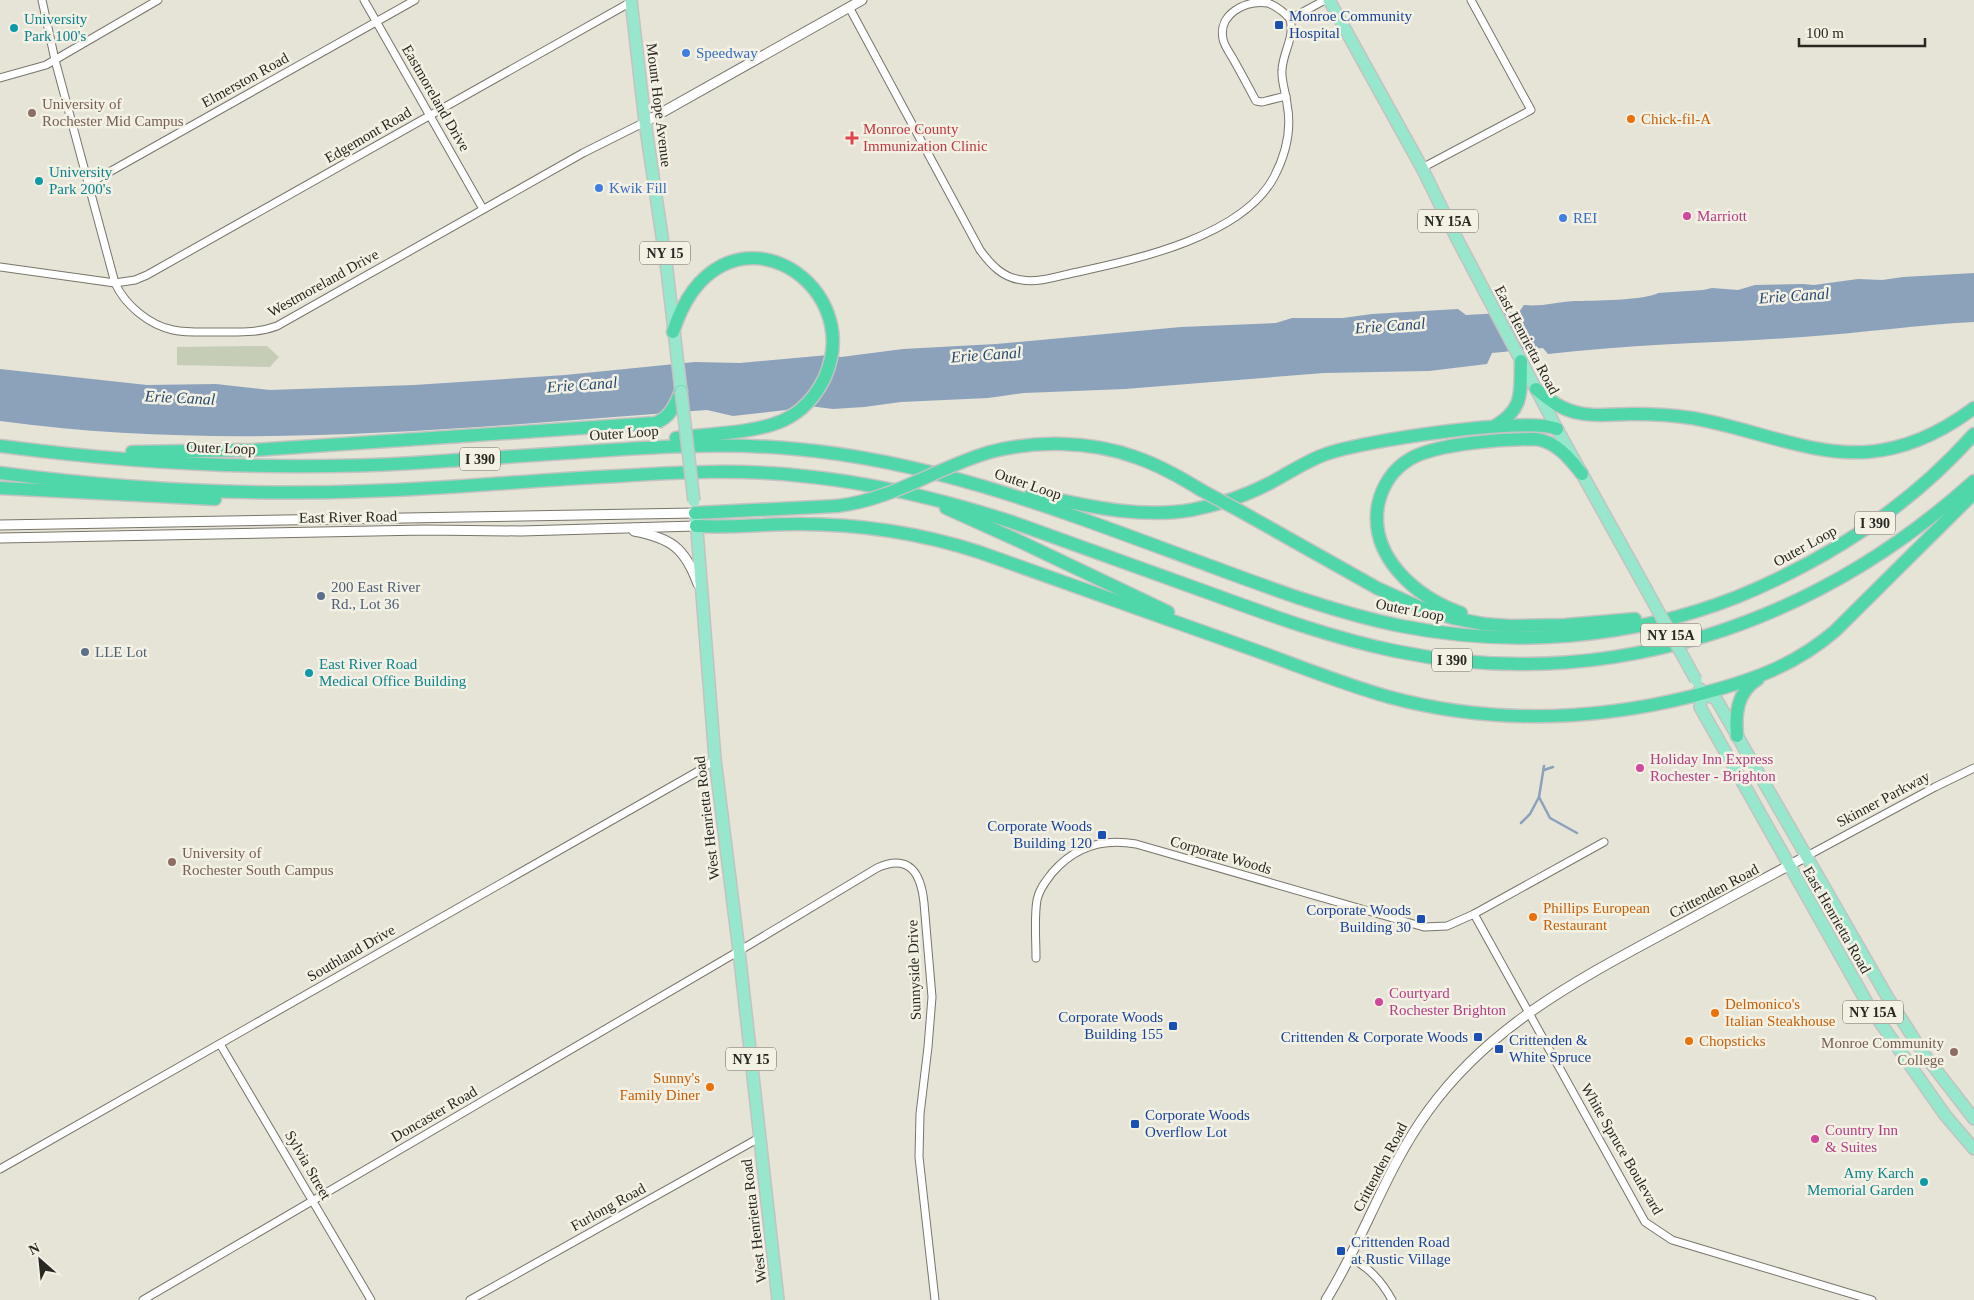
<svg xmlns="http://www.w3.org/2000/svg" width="1974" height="1300" font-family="Georgia,serif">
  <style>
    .green { fill: #c6cdb6 }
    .water { fill: #8ca2bb }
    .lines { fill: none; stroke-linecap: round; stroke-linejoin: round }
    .stream { stroke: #8ca2bb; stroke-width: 2.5 }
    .minor-casing { stroke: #78756a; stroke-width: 9 }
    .tertiary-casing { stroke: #78756a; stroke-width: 11 }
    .primary-casing { stroke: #c3c3c1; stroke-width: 14 }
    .motorway-casing { stroke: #c3c3c1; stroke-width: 15 }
    .minor { stroke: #fff; stroke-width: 7 }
    .tertiary { stroke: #fff; stroke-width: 9 }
    .primary { stroke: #96e7cb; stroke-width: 11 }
    .motorway { stroke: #50d7a9; stroke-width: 12 }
    .primary-bridge-casing { stroke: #c3c3c1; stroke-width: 14; stroke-linecap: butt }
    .motorway-bridge-casing { stroke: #c3c3c1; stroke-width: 15; stroke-linecap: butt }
    .primary-bridge { stroke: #96e7cb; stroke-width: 11 }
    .motorway-bridge { stroke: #50d7a9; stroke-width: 12 }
    .transit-dot { fill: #1a4fb4; stroke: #f3f0e4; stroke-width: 2 }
    .culture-dot { fill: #0f9aa8; stroke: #f3f0e4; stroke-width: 2 }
    .shop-dot { fill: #3f7fe0; stroke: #f3f0e4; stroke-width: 2 }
    .education-dot { fill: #8d6e63; stroke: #f3f0e4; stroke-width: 2 }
    .food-dot { fill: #e8710a; stroke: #f3f0e4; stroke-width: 2 }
    .health-dot { fill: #e0444e; stroke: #f3f0e4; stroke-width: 2 }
    .hotel-dot { fill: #d1479c; stroke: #f3f0e4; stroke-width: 2 }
    .service-dot { fill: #5c6f8a; stroke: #f3f0e4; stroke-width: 2 }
    .labels { text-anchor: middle; stroke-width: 5; stroke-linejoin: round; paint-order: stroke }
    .shield { fill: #f3f0e4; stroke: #65635c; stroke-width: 1 }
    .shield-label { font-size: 14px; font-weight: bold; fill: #282722 }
    .transit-label { font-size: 15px; fill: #164399; stroke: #f3f0e4; text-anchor: start }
    .culture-label { font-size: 15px; fill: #0d838f; stroke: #f3f0e4; text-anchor: start }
    .shop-label { font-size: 15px; fill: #366cbe; stroke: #f3f0e4; text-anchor: start }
    .street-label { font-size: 15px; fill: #282722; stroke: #f3f0e4 }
    .education-label { font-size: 15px; fill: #785e54; stroke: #f3f0e4; text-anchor: start }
    .food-label { font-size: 15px; fill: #c56008; stroke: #f3f0e4; text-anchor: start }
    .health-label { font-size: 15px; fill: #be3a42; stroke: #f3f0e4; text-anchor: start }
    .hotel-label { font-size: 15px; fill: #b23c85; stroke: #f3f0e4; text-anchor: start }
    .service-label { font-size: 15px; fill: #4e5e75; stroke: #f3f0e4; text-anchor: start }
    .water-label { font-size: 16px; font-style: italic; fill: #26496e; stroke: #f3f0e4 }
  </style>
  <rect width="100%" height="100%" fill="#e6e3d7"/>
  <polygon class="green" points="267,346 279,357 270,367 177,365 177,347"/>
  <path class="water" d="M1974,273V322C1917,325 1860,333 1803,337C1718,343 1633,344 1548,354L1543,348L1492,353L1487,364L1429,371L1324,373L1125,389L1024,393L988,398L901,402L864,407L833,409L801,405L786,410L733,416L707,410C472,427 235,453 0,421V369L147,385L216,384L270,390L414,385L565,375L695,362L740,363L828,355L841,357L903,349L996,344L1181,327L1276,323L1292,318H1343L1372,314L1458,309L1466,315L1519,312L1524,305C1541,307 1557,302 1574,301C1590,301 1648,300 1658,293L1703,290L1712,288L1738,290L1755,285L1803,284L1814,285L1858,279L1882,280L1903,277Z"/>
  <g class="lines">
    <g class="stream">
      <polyline points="1544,766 1539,797 1550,818 1577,833"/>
      <polyline points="1544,770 1553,767"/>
      <polyline points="1521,823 1530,814 1539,797"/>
    </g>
    <g class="minor-casing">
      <g id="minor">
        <path d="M42,0L55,60L115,283C125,305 149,325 173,330C188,333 205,332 220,332C240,332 258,333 277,326L583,153L645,122"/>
        <polyline points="364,0 483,209"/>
        <path d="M849,7L980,250C991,265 1003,278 1022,280C1040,283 1061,275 1078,272C1138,259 1243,236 1274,177C1286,154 1292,129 1287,104C1286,93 1281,81 1282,70C1283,51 1295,38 1290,19"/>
        <polyline points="1290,19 1325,0"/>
        <polyline points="0,78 46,65 158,0"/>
        <path d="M1286,96L1262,102L1256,101C1248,86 1240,71 1232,57C1229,52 1224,45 1223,39C1218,14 1245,0 1268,3C1278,7 1284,12 1290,19"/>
        <polyline points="1422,168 1531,110 1471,0"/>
        <polyline points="88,184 415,0"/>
        <polyline points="0,267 115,283 135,280 147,275 631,2"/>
        <polyline points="1807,856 1935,787 1974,768"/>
        <polyline points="1474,914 1645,1222 1672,1240 1872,1300"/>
        <path d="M1036,958C1036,939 1034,918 1037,900C1039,889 1046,881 1052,873C1074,847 1103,838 1136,844L1424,927L1447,926L1474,914L1604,842"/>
        <polyline points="220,1044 371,1300"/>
        <polyline points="0,1169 702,769 715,759"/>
        <path d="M1350,1257C1369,1268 1381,1280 1392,1300"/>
        <path d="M143,1300L739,951L877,868C910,853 921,874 924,903L932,997L928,1047L920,1114L919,1157L935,1300"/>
        <polyline points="470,1300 759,1138"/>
      </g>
    </g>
    <g class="tertiary-casing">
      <g id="tertiary">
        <polyline points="645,122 862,0"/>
        <polyline points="0,525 695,513"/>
        <path d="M634,531C671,538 685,548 698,584"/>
        <polyline points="0,538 425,530 521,531 696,526"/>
        <path d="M1326,1300C1364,1239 1385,1170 1428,1111C1490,1025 1579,979 1670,930C1716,905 1761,880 1807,856"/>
      </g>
    </g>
    <g class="primary-casing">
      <g id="primary">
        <polyline points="631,0 645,122 667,270 681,391"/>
        <polyline points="1329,0 1422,168 1456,237 1557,429 1646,589"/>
        <polyline points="696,518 715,759 739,951 778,1300"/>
        <polyline points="1700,689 1703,693 1716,699 1888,998 1923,1053 1974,1119"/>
        <polyline points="1703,693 1700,707 1870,1008 1945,1115 1974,1149"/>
      </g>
    </g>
    <g class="motorway-casing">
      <g id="motorway">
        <path d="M673,332C718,191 868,278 825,377C816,396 803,411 784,420C757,433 706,434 676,438"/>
        <path d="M1536,389C1549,400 1562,410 1579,413C1596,417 1614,414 1632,414C1652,414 1672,415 1692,418C1748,427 1810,456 1867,452C1907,449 1942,432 1974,408"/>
        <path d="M1495,426C1525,408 1520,392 1521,361"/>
        <path d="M0,446C137,464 276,471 414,463C479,459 545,454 610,450C672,446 734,443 796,449C943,462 1076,517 1213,567C1275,590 1337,613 1401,626C1514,648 1630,639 1737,597C1827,560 1909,507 1974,434"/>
        <path d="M132,452L254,450L655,423C670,418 676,404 681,391"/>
        <path d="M990,452C1036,440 1091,441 1135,457C1159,465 1180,477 1201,490"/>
        <path d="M0,473C122,489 245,496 368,491C452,488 535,480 619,476C680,472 741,469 803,476C875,483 944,500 1012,522C1079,546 1146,570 1212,594C1272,616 1332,638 1395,651C1608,695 1815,624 1974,481"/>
        <polyline points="0,488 215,499"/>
        <path d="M1031,494C1083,505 1138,519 1191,510C1218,505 1245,496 1270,483C1289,473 1306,461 1326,454C1360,441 1529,416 1557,429"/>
        <polyline points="946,508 1017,540 1168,612"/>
        <polyline points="1240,511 1377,588 1419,607 1453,618 1484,624 1510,626 1565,625 1635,619"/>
        <polyline points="695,513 837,506"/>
        <path d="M696,526C731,528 765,524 799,524C862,524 920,533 979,552C1067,583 1155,615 1243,646C1292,663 1339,683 1389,697C1489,724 1593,721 1693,696C1747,682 1792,668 1835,631L1974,493"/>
        <path d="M1461,613C1416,597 1369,557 1378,505C1382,486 1393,469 1410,459C1437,443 1504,439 1536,439C1557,442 1570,459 1582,474"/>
        <path d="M1737,736C1735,713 1737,692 1758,679"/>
      </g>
    </g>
    <use href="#minor" class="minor"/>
    <use href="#tertiary" class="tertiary"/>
    <use href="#primary" class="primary"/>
    <use href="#motorway" class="motorway"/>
    <g class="primary-bridge-casing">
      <g id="primary-bridge">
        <polyline points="681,391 694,501"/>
        <polyline points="1646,589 1696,680"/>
      </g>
    </g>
    <g class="motorway-bridge-casing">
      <g id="motorway-bridge">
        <polyline points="1201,490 1240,511"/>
        <path d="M837,506C892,500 938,467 990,452"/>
      </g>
    </g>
    <use href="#primary-bridge" class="primary-bridge"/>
    <use href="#motorway-bridge" class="motorway-bridge"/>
  </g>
  <g class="transit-dot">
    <rect x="1274" y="20" width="10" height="10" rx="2.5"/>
    <rect x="1097" y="830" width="10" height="10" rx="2.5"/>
    <rect x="1416" y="914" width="10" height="10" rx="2.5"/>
    <rect x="1168" y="1021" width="10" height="10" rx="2.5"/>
    <rect x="1473" y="1032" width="10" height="10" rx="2.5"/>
    <rect x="1494" y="1044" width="10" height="10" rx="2.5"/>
    <rect x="1130" y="1119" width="10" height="10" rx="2.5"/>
    <rect x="1336" y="1246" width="10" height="10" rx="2.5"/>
  </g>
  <g class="culture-dot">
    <circle cx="14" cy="28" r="5"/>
    <circle cx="39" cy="181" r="5"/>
    <circle cx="309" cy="673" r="5"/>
    <circle cx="1924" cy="1182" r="5"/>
  </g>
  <g class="shop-dot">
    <circle cx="686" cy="53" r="5"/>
    <circle cx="599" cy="188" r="5"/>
    <circle cx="1563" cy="218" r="5"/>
  </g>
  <g class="education-dot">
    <circle cx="32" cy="113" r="5"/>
    <circle cx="172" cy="862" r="5"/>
    <circle cx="1954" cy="1052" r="5"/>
  </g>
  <g class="food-dot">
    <circle cx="1631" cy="119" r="5"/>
    <circle cx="1533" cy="917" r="5"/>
    <circle cx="1715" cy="1013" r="5"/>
    <circle cx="1689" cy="1041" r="5"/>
    <circle cx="710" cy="1087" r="5"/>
  </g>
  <path class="health-dot" d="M849.5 130.5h5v5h5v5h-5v5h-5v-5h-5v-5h5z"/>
  <g class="hotel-dot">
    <circle cx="1687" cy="216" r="5"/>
    <circle cx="1640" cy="768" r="5"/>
    <circle cx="1379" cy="1002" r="5"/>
    <circle cx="1815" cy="1139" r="5"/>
  </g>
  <g class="service-dot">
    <circle cx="321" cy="596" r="5"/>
    <circle cx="85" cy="652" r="5"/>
  </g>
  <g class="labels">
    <g class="shield">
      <rect x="1418" y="209.5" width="60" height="23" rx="4"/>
      <rect x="640" y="241.5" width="50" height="23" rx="4"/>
      <rect x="460" y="447.5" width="40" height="23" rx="4"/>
      <rect x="1855" y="511.5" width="40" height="23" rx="4"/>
      <rect x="1641" y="623.5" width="60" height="23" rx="4"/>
      <rect x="1432" y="648.5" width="40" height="23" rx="4"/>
      <rect x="1843" y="1000.5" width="60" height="23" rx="4"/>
      <rect x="726" y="1047.5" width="50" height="23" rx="4"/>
    </g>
    <g class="shield-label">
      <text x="1448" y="226">NY 15A</text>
      <text x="665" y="258">NY 15</text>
      <text x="480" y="464">I 390</text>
      <text x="1875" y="528">I 390</text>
      <text x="1671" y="640">NY 15A</text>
      <text x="1452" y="665">I 390</text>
      <text x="1873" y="1017">NY 15A</text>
      <text x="751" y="1064">NY 15</text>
    </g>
    <g class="transit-label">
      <text x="1289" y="21">Monroe Community<tspan x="1289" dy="17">Hospital</tspan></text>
      <text x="1092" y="831" text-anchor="end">Corporate Woods<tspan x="1092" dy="17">Building 120</tspan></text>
      <text x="1411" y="915" text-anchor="end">Corporate Woods<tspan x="1411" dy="17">Building 30</tspan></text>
      <text x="1163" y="1022" text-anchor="end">Corporate Woods<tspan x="1163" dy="17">Building 155</tspan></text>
      <text x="1468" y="1042" text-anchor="end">Crittenden &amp; Corporate Woods</text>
      <text x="1509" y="1045">Crittenden &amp;<tspan x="1509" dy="17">White Spruce</tspan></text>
      <text x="1145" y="1120">Corporate Woods<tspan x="1145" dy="17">Overflow Lot</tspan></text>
      <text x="1351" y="1247">Crittenden Road<tspan x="1351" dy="17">at Rustic Village</tspan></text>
    </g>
    <g class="culture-label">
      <text x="24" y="24">University<tspan x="24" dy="17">Park 100's</tspan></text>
      <text x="49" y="177">University<tspan x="49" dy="17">Park 200's</tspan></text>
      <text x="319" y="669">East River Road<tspan x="319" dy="17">Medical Office Building</tspan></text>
      <text x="1914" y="1178" text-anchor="end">Amy Karch<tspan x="1914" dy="17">Memorial Garden</tspan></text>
    </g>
    <g class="shop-label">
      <text x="696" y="58">Speedway</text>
      <text x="609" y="193">Kwik Fill</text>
      <text x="1573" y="223">REI</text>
    </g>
    <g class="street-label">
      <text transform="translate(245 80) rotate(-29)" y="5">Elmerston Road</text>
      <text transform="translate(436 98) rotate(60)" y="5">Eastmoreland Drive</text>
      <text transform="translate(659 105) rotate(83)" y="5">Mount Hope Avenue</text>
      <text transform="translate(368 135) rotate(-30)" y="5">Edgemont Road</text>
      <text transform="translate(323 283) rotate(-29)" y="5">Westmoreland Drive</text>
      <text transform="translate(1527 340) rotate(62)" y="5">East Henrietta Road</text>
      <text transform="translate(624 433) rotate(-4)" y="5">Outer Loop</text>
      <text transform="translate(221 448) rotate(2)" y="5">Outer Loop</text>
      <text transform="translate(1028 484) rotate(19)" y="5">Outer Loop</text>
      <text transform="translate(348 517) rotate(-1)" y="5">East River Road</text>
      <text transform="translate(1805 546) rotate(-29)" y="5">Outer Loop</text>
      <text transform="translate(1410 610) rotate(11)" y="5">Outer Loop</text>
      <text transform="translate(1883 799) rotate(-28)" y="5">Skinner Parkway</text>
      <text transform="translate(707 818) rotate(-97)" y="5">West Henrietta Road</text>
      <text transform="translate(1221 855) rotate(16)" y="5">Corporate Woods</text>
      <text transform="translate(1714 891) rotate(-28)" y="5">Crittenden Road</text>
      <text transform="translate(1837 920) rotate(60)" y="5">East Henrietta Road</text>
      <text transform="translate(351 953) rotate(-30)" y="5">Southland Drive</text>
      <text transform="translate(914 970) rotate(-92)" y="5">Sunnyside Drive</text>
      <text transform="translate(434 1114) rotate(-30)" y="5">Doncaster Road</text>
      <text transform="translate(1622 1149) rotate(60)" y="5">White Spruce Boulevard</text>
      <text transform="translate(308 1165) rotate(60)" y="5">Sylvia Street</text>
      <text transform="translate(1380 1167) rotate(-62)" y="5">Crittenden Road</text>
      <text transform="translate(608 1207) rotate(-29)" y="5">Furlong Road</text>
      <text transform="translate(754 1221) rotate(-97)" y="5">West Henrietta Road</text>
    </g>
    <g class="education-label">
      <text x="42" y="109">University of<tspan x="42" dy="17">Rochester Mid Campus</tspan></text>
      <text x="182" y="858">University of<tspan x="182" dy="17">Rochester South Campus</tspan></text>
      <text x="1944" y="1048" text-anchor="end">Monroe Community<tspan x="1944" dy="17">College</tspan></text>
    </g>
    <g class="food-label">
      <text x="1641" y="124">Chick-fil-A</text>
      <text x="1543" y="913">Phillips European<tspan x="1543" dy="17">Restaurant</tspan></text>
      <text x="1725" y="1009">Delmonico's<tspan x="1725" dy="17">Italian Steakhouse</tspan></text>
      <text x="1699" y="1046">Chopsticks</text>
      <text x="700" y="1083" text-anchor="end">Sunny's<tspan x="700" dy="17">Family Diner</tspan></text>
    </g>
    <g class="health-label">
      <text x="863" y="134">Monroe County<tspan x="863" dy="17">Immunization Clinic</tspan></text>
    </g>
    <g class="hotel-label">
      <text x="1697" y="221">Marriott</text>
      <text x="1650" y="764">Holiday Inn Express<tspan x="1650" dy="17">Rochester - Brighton</tspan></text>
      <text x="1389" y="998">Courtyard<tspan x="1389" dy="17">Rochester Brighton</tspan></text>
      <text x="1825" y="1135">Country Inn<tspan x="1825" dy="17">&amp; Suites</tspan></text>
    </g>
    <g class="service-label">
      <text x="331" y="592">200 East River<tspan x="331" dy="17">Rd., Lot 36</tspan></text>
      <text x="95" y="657">LLE Lot</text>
    </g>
    <g class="water-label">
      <text transform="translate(1794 295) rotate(-4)" y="6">Erie Canal</text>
      <text transform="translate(1390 325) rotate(-4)" y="6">Erie Canal</text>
      <text transform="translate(986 354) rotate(-4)" y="6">Erie Canal</text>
      <text transform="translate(582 384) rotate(-4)" y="6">Erie Canal</text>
      <text transform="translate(180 397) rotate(3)" y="6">Erie Canal</text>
    </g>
  </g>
  <g transform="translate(40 1260) rotate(333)" stroke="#f3f0e4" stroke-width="4" paint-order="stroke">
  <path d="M0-4L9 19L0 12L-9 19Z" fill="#282722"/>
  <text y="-8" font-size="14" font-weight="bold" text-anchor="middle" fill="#282722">N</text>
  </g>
  <path d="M1799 38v8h126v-8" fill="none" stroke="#282722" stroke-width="2.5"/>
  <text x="1806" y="38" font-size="15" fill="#282722" stroke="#f3f0e4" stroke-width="4" paint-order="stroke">100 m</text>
</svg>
